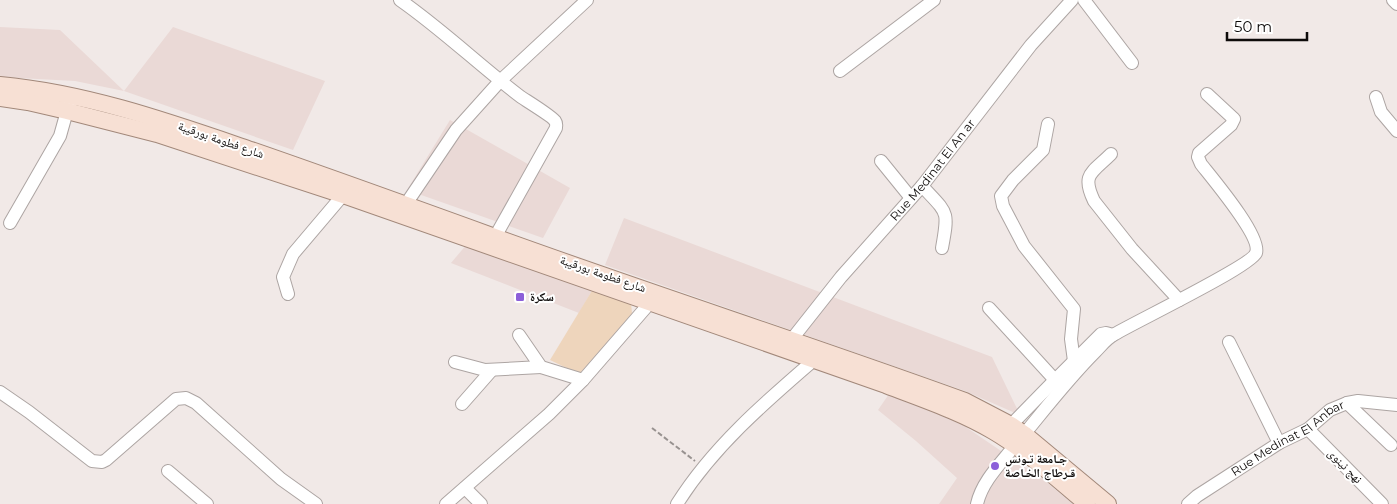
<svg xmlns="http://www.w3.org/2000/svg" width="1397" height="504" font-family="Montserrat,'Noto Naskh Arabic',sans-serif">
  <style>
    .built { fill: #ead9d6 }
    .green { fill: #eed5bc }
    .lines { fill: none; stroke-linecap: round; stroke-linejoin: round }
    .minor-casing { stroke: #ada5a3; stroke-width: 14 }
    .major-casing { stroke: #a2887a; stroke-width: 18 }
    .path { stroke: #989290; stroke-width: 2; stroke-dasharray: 5 2.5; stroke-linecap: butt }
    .minor { stroke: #fff; stroke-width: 12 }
    .major { stroke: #f7e0d4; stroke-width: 16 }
    .poi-dot { fill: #8c5fd9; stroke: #fff; stroke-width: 2 }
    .labels { text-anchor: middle; stroke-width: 4; stroke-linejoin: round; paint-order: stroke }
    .street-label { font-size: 12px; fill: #0e0b0a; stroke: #fff }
    .poi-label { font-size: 12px; font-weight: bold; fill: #0e0b0a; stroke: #fff; text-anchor: start }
  </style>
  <rect width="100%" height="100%" fill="#f1e9e7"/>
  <g class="built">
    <polygon points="0,27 60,30 124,91 173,27 325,81 293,150 124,91 75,81 0,77"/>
    <polygon points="450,120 570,188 543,238 407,190"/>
    <polygon points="624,218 992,357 1020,415 965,391 605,265"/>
    <polygon points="467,244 593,289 579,313 451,263"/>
    <polygon points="889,394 951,417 1044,480 1073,504 939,504 957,478 916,441 878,410"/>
  </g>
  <polygon class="green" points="593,289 631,303 632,313 629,321 579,374 550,360"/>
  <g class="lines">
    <g class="minor-casing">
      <g id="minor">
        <path d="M400,0C443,30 480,66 521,97C527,101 553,117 555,121C557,124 556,125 556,128L495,237"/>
        <polyline points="1084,0 1132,63"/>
        <polyline points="1393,0 1397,4"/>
        <polyline points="840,71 934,0"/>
        <polyline points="1376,97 1381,112 1397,131"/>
        <polyline points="1048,124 1043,150 1013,180 1001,196 1003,206 1024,246 1074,309 1071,339 1074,361"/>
        <path d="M1111,154C1092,173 1081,174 1094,201L1132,249L1179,300"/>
        <polyline points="881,161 911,198"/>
        <path d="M922,186C948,214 949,210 942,248"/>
        <polyline points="406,204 456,130 500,81 587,0"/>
        <polyline points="10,223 60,136 69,104"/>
        <polyline points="288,294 283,277 293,254 343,195"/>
        <polyline points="989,308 1055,380 1101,334 1106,333 1113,335"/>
        <polyline points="519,335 541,367 583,380"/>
        <path id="s1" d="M792,339L841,277L922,186L1031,45L1072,0"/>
        <polyline points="1229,342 1279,443"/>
        <polyline points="455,362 485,370 541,367"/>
        <polyline points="0,392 29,412 92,461 102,462 106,460 176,399 186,398 196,403 281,479 316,504"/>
        <polyline points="1347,403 1391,445"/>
        <polyline points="462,404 491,371"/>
        <polyline points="1011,425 1055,380"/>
        <polyline points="1308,429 1382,504"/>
        <polyline points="168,471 207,504"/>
        <polyline points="465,488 481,504"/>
        <polyline points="446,504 549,414 583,380 655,297"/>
        <path d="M677,504C712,448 764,403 814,360"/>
        <path d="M977,504C982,481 1002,462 1016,444C1042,413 1066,381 1095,352C1101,346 1107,338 1115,334C1135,322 1251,266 1256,253C1262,237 1212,178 1201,164L1198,157L1199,153L1231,125L1234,119L1207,94"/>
        <path id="s2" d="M1188,504L1197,496L1279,443L1308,429L1330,410L1347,403L1358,401L1397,405"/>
      </g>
    </g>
    <g class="major-casing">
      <g id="major">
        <path d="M0,85C87,93 169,122 251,150C332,178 412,207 492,236C649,293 808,344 965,401L1011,425L1024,434L1108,504"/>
        <path d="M0,98L28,102L67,111L157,134L343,195L886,385C922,399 959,411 993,431C1027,451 1057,479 1087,504"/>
      </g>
    </g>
    <polyline class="path" points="652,428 695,461"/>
    <use href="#minor" class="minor"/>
    <use href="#major" class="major"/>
  </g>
  <g class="poi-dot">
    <rect x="515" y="292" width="10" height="10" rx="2.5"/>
    <circle cx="995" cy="466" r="5"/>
  </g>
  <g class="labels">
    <g class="street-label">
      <text transform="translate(221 140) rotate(19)" y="4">شارع فطومة بورقيبة</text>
      <text dy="4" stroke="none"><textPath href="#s1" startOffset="220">Rue Medinat El An ar</textPath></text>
      <text transform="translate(603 274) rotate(19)" y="4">شارع فطومة بورقيبة</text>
      <text dy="4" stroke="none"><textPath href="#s2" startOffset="120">Rue Medinat El Anbar</textPath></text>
      <text transform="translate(1345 466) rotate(45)" y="4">نهج نینوى</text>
    </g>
    <g class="poi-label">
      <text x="530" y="301">سكرة</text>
      <text x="1005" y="463">جـامعة تـونس<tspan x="1005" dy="14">قـرطاج الخـاصة</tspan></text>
    </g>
  </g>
  <path d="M1227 32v8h80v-8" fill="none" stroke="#0e0b0a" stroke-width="2.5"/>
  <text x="1234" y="32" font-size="15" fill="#0e0b0a" stroke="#ffffff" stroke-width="4" paint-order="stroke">50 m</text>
</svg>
